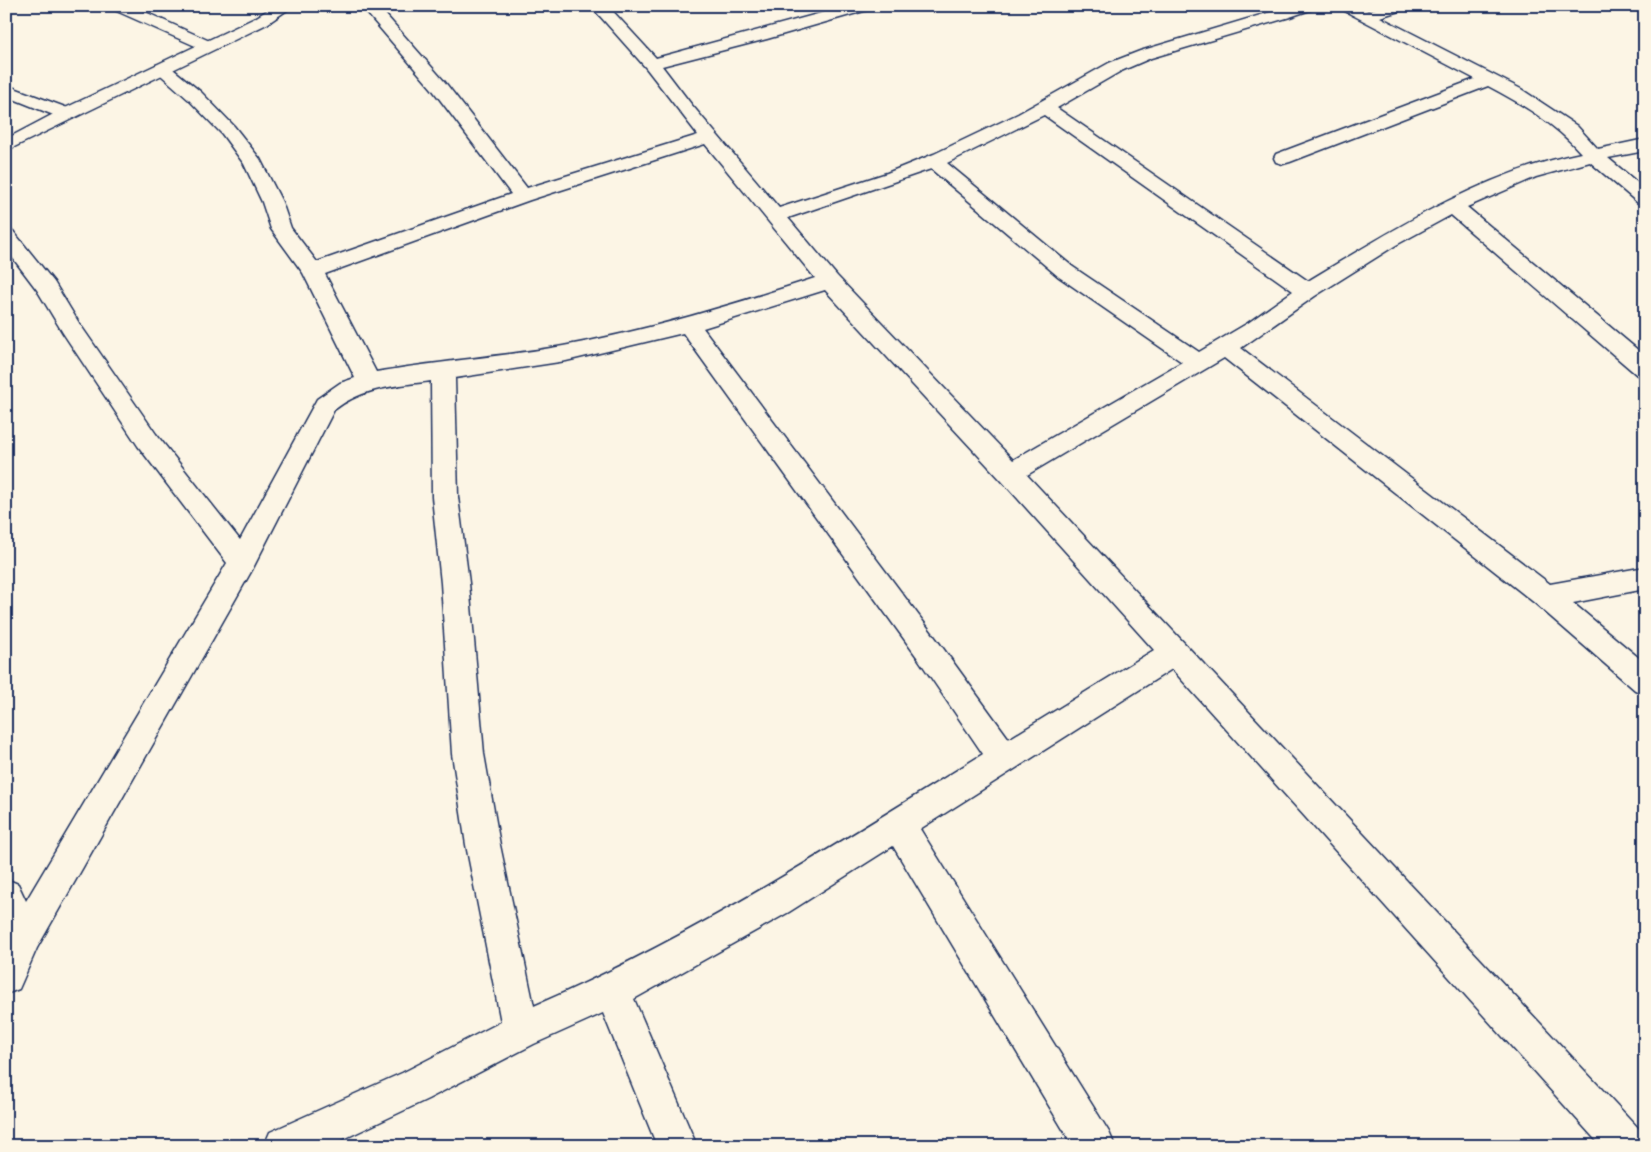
<svg xmlns="http://www.w3.org/2000/svg" width="1651" height="1152" font-family="'Patrick Hand',sans-serif">
  <style>
    .lines { fill: none; stroke-linecap: round; stroke-linejoin: round }
    .minor-casing { stroke: #1b2f5e; stroke-width: 3 }
    .tertiary-casing { stroke: #1b2f5e; stroke-width: 3 }
    .minor { fill: #fcf5e5; fill-rule: evenodd }
    .tertiary { fill: #fcf5e5; fill-rule: evenodd }
  </style>
  <rect width="100%" height="100%" fill="#fcf5e5"/>
  <filter id="ink" filterUnits="userSpaceOnUse"><feTurbulence type="fractalNoise" baseFrequency=".02" numOctaves="2"/><feDisplacementMap in="SourceGraphic" scale="10" xChannelSelector="R" yChannelSelector="G"/><feConvolveMatrix kernelMatrix="1 2 1 2 8 2 1 2 1" color-interpolation-filters="sRGB"/></filter>
  <g filter="url(#ink)">
    <g class="lines">
      <g class="minor-casing">
        <g id="minor">
          <polygon points="110,6 132,6 214,43 216,46 214,49 202,49 112,9"/>
          <path d="M361,6H378L444,81L527,188L698,135L646,68L591,6H608L656,58L847,6H873L871,9L767,39L662,66L691,104L779,208L887,173L934,154L1018,114L1109,63L1140,51L1291,6H1315L1313,9L1290,17L1151,58L1121,71L1057,108L1308,281C1393,230 1482,173 1581,153C1555,123 1522,104 1488,86L1290,162L1283,164L1276,162L1274,158L1276,154L1475,79L1341,9L1339,6H1359L1368,11L1382,6H1407L1405,9L1380,17L1521,89L1577,126L1598,149L1645,139V151L1608,158L1645,189V205L1638,203L1590,162L1536,177L1467,207L1645,356V377L1637,375L1451,215L1396,245L1315,296L1241,348L1550,584L1645,567V589L1573,603L1645,663V694L1635,690L1536,604L1224,358L1027,475L1642,1132L1645,1146H1601L1172,669L920,829L1109,1132L1115,1146H1073L893,846L789,912L634,999L697,1146H657L603,1013L534,1044L428,1099L329,1146H264L270,1132L402,1073L501,1022L466,845L452,754L441,583L432,497L431,381C396,386 363,387 334,410L252,570L37,948L19,989L6,994V879L18,884L26,901L227,563L138,446L63,333L37,290L6,249V229L13,231L54,282L79,323L156,434L240,540L317,399L340,383L355,378L303,273L271,229L262,202L244,164L222,134L189,100L154,69L156,65H168L201,92L234,126L260,159L282,202L291,228L317,262L511,194L432,89ZM1044,115L1293,291L1248,323L1199,352L1073,267L947,163ZM705,144L815,278C732,305 649,330 563,346C501,357 438,361 376,372L325,274L530,200ZM931,169L1059,277L1182,362L1013,460L837,276L788,218ZM825,290L1001,480L1154,650L1009,739L937,640L703,328ZM683,333L917,657L983,754C837,844 692,938 534,1006L500,845L484,754L469,583L458,497L455,378L566,361Z"/>
          <polygon points="6,85 73,110 76,114 73,118 67,119 61,118 6,96"/>
        </g>
      </g>
      <g class="tertiary-casing">
        <polygon id="tertiary" points="274,6 293,6 267,24 6,151 6,139 61,110 255,18"/>
      </g>
      <use href="#minor" class="minor"/>
      <use href="#tertiary" class="tertiary"/>
    </g>
  </g>
  <rect width="1651" height="1152" fill="none" stroke="#fcf5e5" stroke-width="25"/>
  <rect x="12" y="12" width="1626" height="1127" fill="none" stroke="#1b2f5e" stroke-width="2" filter="url(#ink)"/>
</svg>
